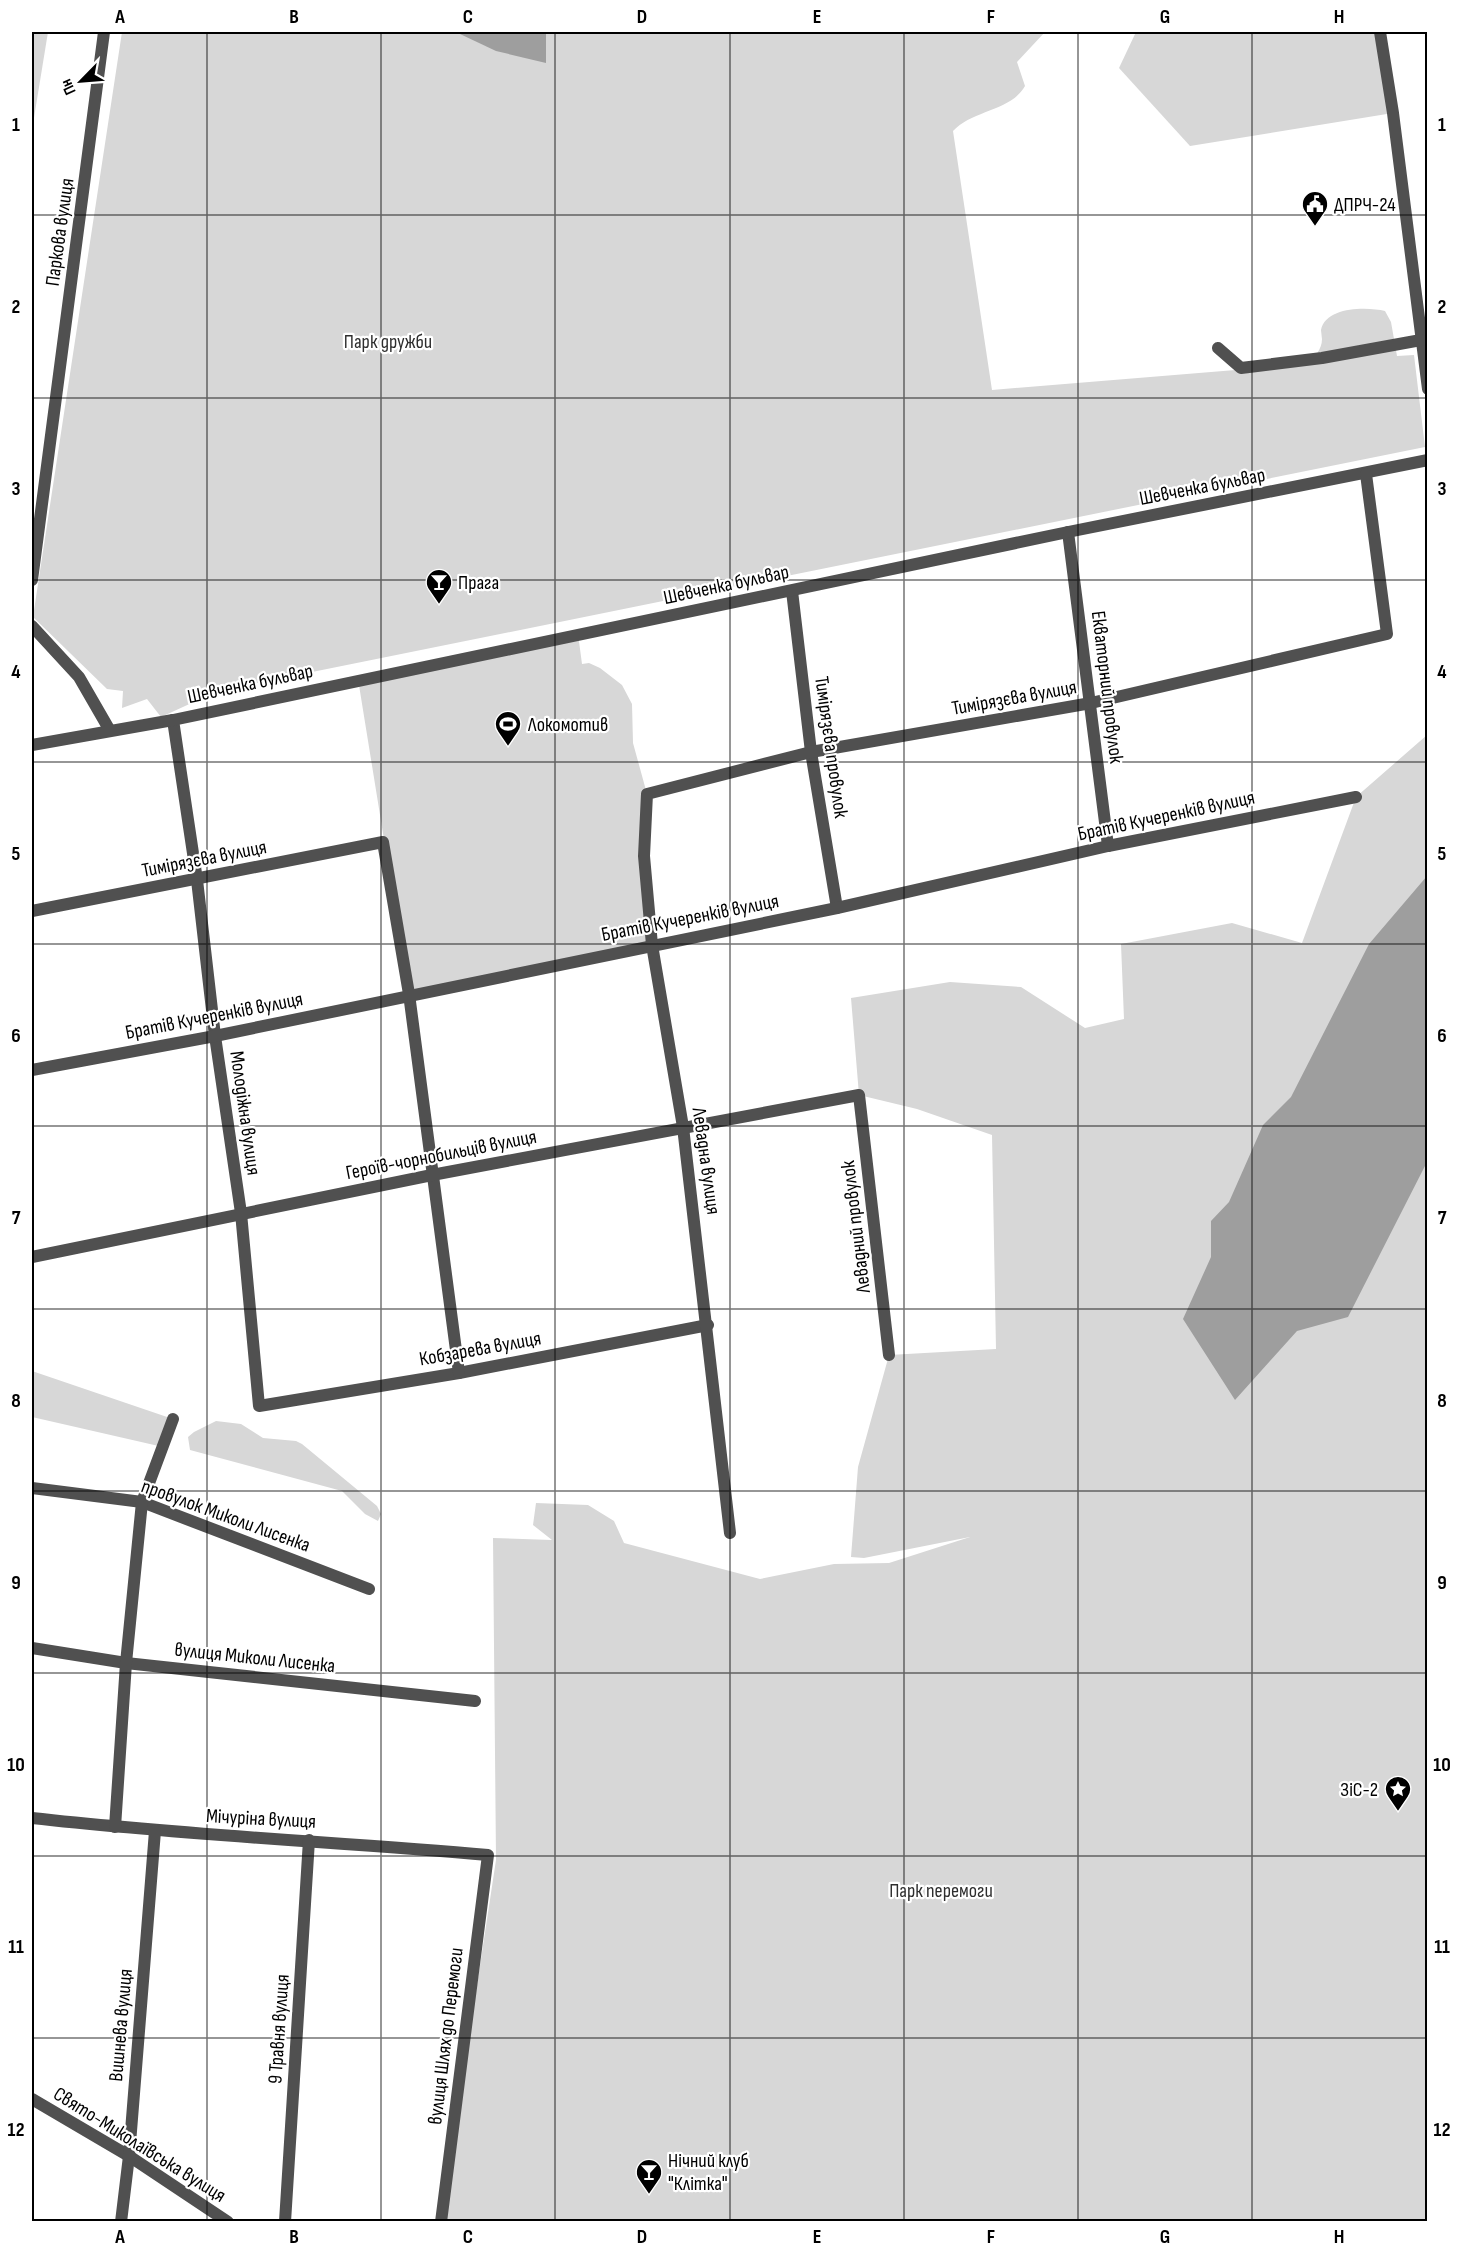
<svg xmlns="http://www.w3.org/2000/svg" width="1459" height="2253" font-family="'Sofia Sans Condensed',sans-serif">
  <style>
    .green { fill: #d7d7d7 }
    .water { fill: #9e9e9e }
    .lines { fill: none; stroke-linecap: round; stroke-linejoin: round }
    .minor { stroke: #505050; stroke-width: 12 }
    .grid { fill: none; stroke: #000; stroke-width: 1.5; stroke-opacity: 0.55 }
    .labels { text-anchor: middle; stroke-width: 4.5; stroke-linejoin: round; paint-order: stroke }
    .poi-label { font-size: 20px; fill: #000; stroke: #fff; text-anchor: start }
    .street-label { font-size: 20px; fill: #000; stroke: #fff }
    .park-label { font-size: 20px; fill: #2e2e2e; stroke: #fff }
    .neatline { fill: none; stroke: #000; stroke-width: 2 }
    .grid-label { font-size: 20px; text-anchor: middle; font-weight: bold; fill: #000 }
  </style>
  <rect width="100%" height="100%" fill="#fff"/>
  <g class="green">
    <polygon points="32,32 48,32 32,130"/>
    <path d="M122,32H1045L1017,62L1025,86C1011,111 972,110 953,131L992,390L1308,364C1314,357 1322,350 1322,339C1322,339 1321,330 1321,330C1326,306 1368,307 1385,311L1391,322L1397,356L1414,355L1425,447L218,691L161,717L147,699L122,708L123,691L107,689L33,617Z"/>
    <polygon points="1136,32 1380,32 1393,113 1190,146 1119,68"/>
    <polygon points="578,634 582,664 589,663 600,668 622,685 632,704 633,743 647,794 652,945 409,994 358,679"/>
    <polygon points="1427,735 1427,2221 441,2222 496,1860 493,1538 552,1540 533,1525 536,1503 588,1505 614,1521 624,1543 760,1579 834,1564 889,1563 970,1537 864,1558 851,1557 858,1467 889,1355 996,1349 992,1135 917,1109 859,1095 851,998 950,982 1021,987 1085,1028 1124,1019 1121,944 1232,923 1302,943 1356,797"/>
    <polygon points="32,1371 173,1419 163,1447 32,1417"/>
    <polygon points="216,1421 241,1424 263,1438 296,1441 302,1444 377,1506 381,1514 378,1521 365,1514 342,1491 190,1450 188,1437 194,1432"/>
  </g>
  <g class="water">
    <polygon points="462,32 546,32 546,63 496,51 460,34"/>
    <polygon points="1427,876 1427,1162 1348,1317 1297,1331 1235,1400 1183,1319 1211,1257 1211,1221 1229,1202 1263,1125 1291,1097 1369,944"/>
  </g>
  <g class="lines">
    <g class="minor">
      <polyline points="1380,32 1393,113 1428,389"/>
      <polyline points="1218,348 1241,368 1322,358 1421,340"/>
      <polyline points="1068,532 1108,846"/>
      <polyline points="32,580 104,32"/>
      <polyline points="792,591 811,752 837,908"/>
      <polyline points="32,626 79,677 109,729"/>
      <polyline points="173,720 197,880 215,1036 241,1213 259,1406 459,1373 708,1325"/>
      <polyline points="32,745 173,720 1068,532 1428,460"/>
      <polyline points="32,911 383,842 409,994 459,1373"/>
      <polyline points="32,1070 215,1036 837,908 1108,846 1356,797"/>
      <polyline points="32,1257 432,1175 859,1095 889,1355"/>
      <polyline points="32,1488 142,1502 369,1589"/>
      <polyline points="730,1533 683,1127 652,945 644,856 647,794 811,752 1091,703 1387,634 1366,474"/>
      <polyline points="32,1648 126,1663 475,1701"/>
      <path d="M32,1818C183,1835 336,1842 488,1855L441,2222"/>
      <polyline points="115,1827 126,1663 142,1502 173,1419"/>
      <polyline points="32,2099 129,2156 228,2222"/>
      <polyline points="121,2222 129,2156 155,1831"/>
      <polyline points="285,2222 309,1840"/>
    </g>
  </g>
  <path class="grid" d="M207,32V2222M381,32V2222M555,32V2222M730,32V2222M904,32V2222M1078,32V2222M1252,32V2222M32,215H1428M32,398H1428M32,580H1428M32,762H1428M32,944H1428M32,1126H1428M32,1309H1428M32,1491H1428M32,1673H1428M32,1856H1428M32,2038H1428"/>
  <defs>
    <g id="civic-pin" transform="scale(1.35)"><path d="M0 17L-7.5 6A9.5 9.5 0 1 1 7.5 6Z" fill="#000" stroke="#fff"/><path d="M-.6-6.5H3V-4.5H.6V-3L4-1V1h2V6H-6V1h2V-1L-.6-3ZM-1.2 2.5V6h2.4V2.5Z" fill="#fff"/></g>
    <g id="bar-pin" transform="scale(1.35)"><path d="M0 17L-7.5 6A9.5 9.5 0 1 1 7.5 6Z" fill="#000" stroke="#fff"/><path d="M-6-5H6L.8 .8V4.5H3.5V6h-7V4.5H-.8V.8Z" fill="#fff"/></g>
    <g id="stadium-pin" transform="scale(1.35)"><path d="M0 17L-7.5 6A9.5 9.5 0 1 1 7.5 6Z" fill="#000" stroke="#fff"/><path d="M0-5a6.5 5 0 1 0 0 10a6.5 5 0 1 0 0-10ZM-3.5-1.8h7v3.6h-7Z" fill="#fff"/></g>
    <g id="sight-pin" transform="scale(1.35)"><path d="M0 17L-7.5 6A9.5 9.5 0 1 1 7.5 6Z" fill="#000" stroke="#fff"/><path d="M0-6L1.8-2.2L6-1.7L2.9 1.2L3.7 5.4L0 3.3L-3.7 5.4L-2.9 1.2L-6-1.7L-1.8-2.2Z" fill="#fff"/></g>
  </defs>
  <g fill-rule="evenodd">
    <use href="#civic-pin" x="1315" y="204"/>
    <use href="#bar-pin" x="439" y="582"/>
    <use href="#stadium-pin" x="508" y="724"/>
    <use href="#sight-pin" x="1398" y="1789"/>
    <use href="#bar-pin" x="649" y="2172"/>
  </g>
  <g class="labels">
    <g class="poi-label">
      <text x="1334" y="211">ДПРЧ-24</text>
      <text x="458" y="589">Прага</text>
      <text x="528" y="731">Локомотив</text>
      <text x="1378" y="1796" text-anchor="end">ЗіС-2</text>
      <text x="668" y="2167">Нічний клуб<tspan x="668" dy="23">"Клітка"</tspan></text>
    </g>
    <g class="street-label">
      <text transform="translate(59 232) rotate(-82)" y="7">Паркова вулиця</text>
      <text transform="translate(1202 486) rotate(-11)" y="7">Шевченка бульвар</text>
      <text transform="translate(726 584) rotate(-12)" y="7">Шевченка бульвар</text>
      <text transform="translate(250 683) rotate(-12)" y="7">Шевченка бульвар</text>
      <text transform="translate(1108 687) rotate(83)" y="7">Екваторний провулок</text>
      <text transform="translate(1014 697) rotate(-10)" y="7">Тимірязєва вулиця</text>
      <text transform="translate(832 747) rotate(82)" y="7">Тимірязєва провулок</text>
      <text transform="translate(1166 815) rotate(-12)" y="7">Братів Кучеренків вулиця</text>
      <text transform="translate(204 858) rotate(-11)" y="7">Тимірязєва вулиця</text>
      <text transform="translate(690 917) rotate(-11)" y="7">Братів Кучеренків вулиця</text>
      <text transform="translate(214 1015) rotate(-11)" y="7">Братів Кучеренків вулиця</text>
      <text transform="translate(246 1113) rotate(82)" y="7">Молодіжна вулиця</text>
      <text transform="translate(441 1154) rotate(-11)" y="7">Героїв-чорнобильців вулиця</text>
      <text transform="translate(707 1161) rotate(82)" y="7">Левадна вулиця</text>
      <text transform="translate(855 1227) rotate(-97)" y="7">Левадний провулок</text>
      <text transform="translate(480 1348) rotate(-10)" y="7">Кобзарева вулиця</text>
      <text transform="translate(226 1515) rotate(20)" y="7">провулок Миколи Лисенка</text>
      <text transform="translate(255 1657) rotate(6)" y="7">вулиця Миколи Лисенка</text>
      <text transform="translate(261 1818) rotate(3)" y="7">Мічуріна вулиця</text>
      <text transform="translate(120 2025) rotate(-85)" y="7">Вишнева вулиця</text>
      <text transform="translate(278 2029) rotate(-86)" y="7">9 Травня вулиця</text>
      <text transform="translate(445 2036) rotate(-83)" y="7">вулиця Шлях до Перемоги</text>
      <text transform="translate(140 2144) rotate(32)" y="7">Свято-Миколаївська вулиця</text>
    </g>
    <g class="park-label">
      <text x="388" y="348">Парк дружби</text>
      <text x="941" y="1897">Парк перемоги</text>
    </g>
  </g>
  <rect width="1459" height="2253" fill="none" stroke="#ffffff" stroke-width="66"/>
  <g transform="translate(81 81) rotate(245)" stroke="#ffffff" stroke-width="4.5" paint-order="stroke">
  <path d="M0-4.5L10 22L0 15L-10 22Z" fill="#000000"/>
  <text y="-9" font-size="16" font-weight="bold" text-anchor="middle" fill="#000000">Пн</text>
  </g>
  <rect x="33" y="33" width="1393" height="2187" class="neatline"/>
  <g class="grid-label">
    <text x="120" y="23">A</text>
    <text x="294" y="23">B</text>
    <text x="468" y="23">C</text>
    <text x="642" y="23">D</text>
    <text x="817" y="23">E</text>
    <text x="991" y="23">F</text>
    <text x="1165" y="23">G</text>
    <text x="1339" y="23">H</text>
    <text x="16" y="131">1</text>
    <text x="1442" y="131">1</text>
    <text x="16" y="313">2</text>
    <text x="1442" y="313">2</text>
    <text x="16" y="495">3</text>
    <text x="1442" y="495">3</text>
    <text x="16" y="678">4</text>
    <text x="1442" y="678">4</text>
    <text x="16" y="860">5</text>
    <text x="1442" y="860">5</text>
    <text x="16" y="1042">6</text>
    <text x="1442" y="1042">6</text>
    <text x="16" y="1224">7</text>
    <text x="1442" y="1224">7</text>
    <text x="16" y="1407">8</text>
    <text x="1442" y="1407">8</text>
    <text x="16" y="1589">9</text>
    <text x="1442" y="1589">9</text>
    <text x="16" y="1771">10</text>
    <text x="1442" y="1771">10</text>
    <text x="16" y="1953">11</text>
    <text x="1442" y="1953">11</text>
    <text x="16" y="2136">12</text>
    <text x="1442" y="2136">12</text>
    <text x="120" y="2243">A</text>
    <text x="294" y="2243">B</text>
    <text x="468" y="2243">C</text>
    <text x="642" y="2243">D</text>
    <text x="817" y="2243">E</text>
    <text x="991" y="2243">F</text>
    <text x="1165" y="2243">G</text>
    <text x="1339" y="2243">H</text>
  </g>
</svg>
